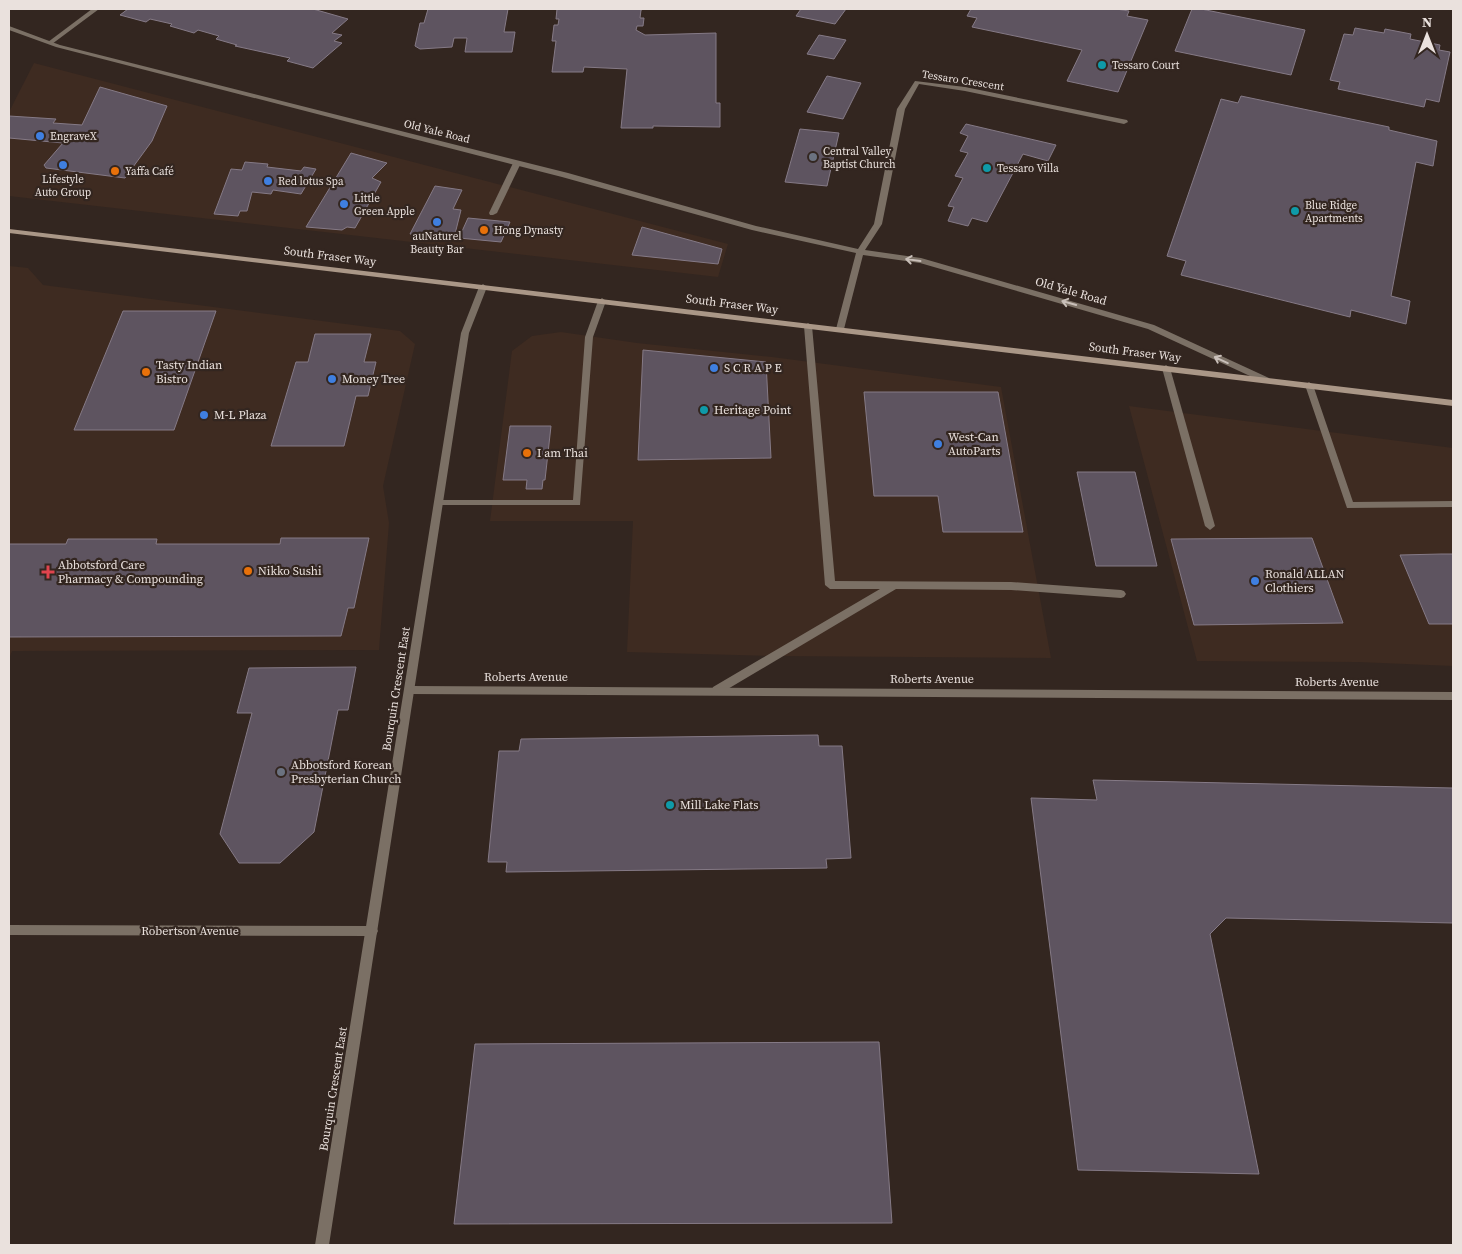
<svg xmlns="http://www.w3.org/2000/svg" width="1462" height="1254" font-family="'Source Serif 4',serif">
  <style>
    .built { fill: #3e2b21 }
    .building { fill: #5e5460; stroke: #857a86 }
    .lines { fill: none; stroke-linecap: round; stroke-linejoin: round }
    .service { fill: #7b7065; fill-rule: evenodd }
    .minor { fill: #7b7065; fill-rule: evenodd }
    .tertiary { fill: #7b7065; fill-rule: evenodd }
    .secondary { fill: #aa9787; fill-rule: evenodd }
    .oneway { stroke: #c9bfb9 }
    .culture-dot { fill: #0f9aa8; stroke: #332620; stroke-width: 2 }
    .shop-dot { fill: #3f7fe0; stroke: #332620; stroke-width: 2 }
    .worship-dot { fill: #6b7280; stroke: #332620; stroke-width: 2 }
    .food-dot { fill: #e8710a; stroke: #332620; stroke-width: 2 }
    .health-dot { fill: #e0444e; stroke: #332620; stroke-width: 2 }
    .labels { text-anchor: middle; stroke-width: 4.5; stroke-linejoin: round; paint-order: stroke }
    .far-poi-label { font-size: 11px; fill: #eae1dd; stroke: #332620; text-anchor: start }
    .far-street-label { font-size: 11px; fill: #eae1dd; stroke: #332620 }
    .street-label { font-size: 12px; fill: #eae1dd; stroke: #332620 }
    .poi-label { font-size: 12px; fill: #eae1dd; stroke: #332620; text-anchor: start }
  </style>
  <rect width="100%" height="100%" fill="#332620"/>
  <g class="built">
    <polygon points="34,63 728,244 718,277 9,196 9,112"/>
    <polygon points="9,266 28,268 43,285 400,331 415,344 383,486 389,523 379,650 12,651 9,659"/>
    <polygon points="561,332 637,343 772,357 1001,387 1051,658 775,656 627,652 633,521 490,521 512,351 532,336"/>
    <polygon points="1129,406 1453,448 1453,666 1358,662 1197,661"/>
  </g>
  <g class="building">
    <polygon points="128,9 313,9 348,19 332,33 342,35 334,41 342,43 313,68 287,61 290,58 235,46 237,45 216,39 219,36 198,30 194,33 170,26 172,24 150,19 146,22 120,15"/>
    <polygon points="428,9 508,9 504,32 515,32 512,52 465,52 467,38 454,38 452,47 420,49 415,46 420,23 424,23"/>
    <polygon points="557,9 644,9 641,10 640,18 644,18 643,26 637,26 636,30 645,35 716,33 716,103 720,103 720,127 653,126 653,128 621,128 627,69 584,67 583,72 552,72 556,41 552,41 554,25 558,25 559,19 556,19"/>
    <polygon points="801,9 846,9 835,24 796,16"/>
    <polygon points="971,9 1116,9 1129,11 1127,16 1148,20 1118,92 1067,81 1082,50 972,27 977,18 967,16"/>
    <polygon points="1192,9 1201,9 1305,30 1291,75 1175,51"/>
    <polygon points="1355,28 1384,33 1385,29 1411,34 1410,39 1440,45 1439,50 1450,52 1439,102 1426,99 1424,107 1338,89 1340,82 1330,80 1344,34 1353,35"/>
    <polygon points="819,35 846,40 834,59 807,54"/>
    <polygon points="827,76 861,83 843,119 807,112"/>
    <polygon points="100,87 167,106 152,141 125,178 46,168 44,165 63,143 9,138 9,116 56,119 53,123 82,125"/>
    <polygon points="1241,96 1389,127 1389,130 1437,141 1433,166 1416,162 1391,296 1410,301 1406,324 1351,310 1350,317 1181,275 1186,261 1167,256 1221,99 1238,103"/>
    <polygon points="966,124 1056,145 1048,161 1023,154 987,222 972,218 968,226 948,221 954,207 948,206 963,178 955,176 968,153 960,151 968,136 960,133"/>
    <polygon points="800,129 839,133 827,186 785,182"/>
    <polygon points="351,153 387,163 372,178 381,182 355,228 347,227 342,230 306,227"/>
    <polygon points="245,162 268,164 267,167 301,171 304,167 316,169 301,194 273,190 271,194 252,192 247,211 240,211 238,216 214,214 231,169 242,170"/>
    <polygon points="435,186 462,190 453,209 461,210 454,238 410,234"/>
    <polygon points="468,218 510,222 501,242 459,238"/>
    <polygon points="642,227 722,249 718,264 632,255"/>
    <polygon points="123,311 216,311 174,430 74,430"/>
    <polygon points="315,334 371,334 364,362 376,362 368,396 356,396 344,446 271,446 296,362 308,362"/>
    <polygon points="643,350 766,362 771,458 638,460"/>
    <polygon points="864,392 998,392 1023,532 943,532 938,496 874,496"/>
    <polygon points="510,426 551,426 545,480 543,480 542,489 526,489 527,480 503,480"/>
    <polygon points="1077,472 1135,472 1157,566 1096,566"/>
    <polygon points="281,538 369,538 354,608 348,608 341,636 9,637 9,544 66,544 68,539 157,539 156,544 280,544"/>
    <polygon points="1312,538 1343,623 1194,625 1171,539"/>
    <polygon points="1441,554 1453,554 1453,624 1429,624 1400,555"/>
    <polygon points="356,667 348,710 338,710 314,832 280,863 239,863 220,834 252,713 237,713 249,668"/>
    <polygon points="818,735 819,746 842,746 851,858 826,859 827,868 506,872 507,862 488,862 499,751 519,751 521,739"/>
    <polygon points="1093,780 1453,788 1453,923 1226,918 1210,934 1259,1174 1078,1170 1031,798 1097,800"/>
    <polygon points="879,1042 892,1223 454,1224 475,1044"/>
  </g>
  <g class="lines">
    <g class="service">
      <polygon points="92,9 99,9 52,44 48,44 48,42"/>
      <polygon points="514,161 517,161 521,163 497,213 493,215 490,215 489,213"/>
      <polygon points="602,298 606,301 593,337 580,505 436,505 434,503 439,500 573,500 585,337 598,301"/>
      <polygon points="808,323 812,326 835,581 1011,582 1121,590 1124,591 1126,594 1124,597 1121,598 1011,590 896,589 721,693 717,694 713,693 712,690 713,687 880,589 830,589 825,585 804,326"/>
      <polygon points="1166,365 1170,368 1215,526 1210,530 1205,526 1162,368"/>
      <polygon points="1309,382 1313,385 1353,502 1453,501 1453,507 1347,508 1305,385"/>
    </g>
    <g class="minor">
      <polygon points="9,26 60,45 568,173 756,226 858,249 874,224 897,109 915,81 965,87 1127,120 1128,122 1124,124 965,91 919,84 905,109 882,224 865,250 921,258 1154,325 1269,378 1270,380 1269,382 1263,382 1148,329 920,263 863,255 844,329 843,331 837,331 836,329 856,253 752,230 562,177 56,47 9,30"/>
      <polygon points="410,686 1453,692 1453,700 410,694 406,693 405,690 406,687"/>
      <polygon points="9,925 372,926 376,927 378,931 376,935 372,936 9,935"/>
    </g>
    <polygon class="tertiary" points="483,284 487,287 469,333 329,1245 315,1245 461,333 479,287"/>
    <polygon class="secondary" points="9,229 1453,400 1453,406 9,233"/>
  </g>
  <defs><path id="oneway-shaft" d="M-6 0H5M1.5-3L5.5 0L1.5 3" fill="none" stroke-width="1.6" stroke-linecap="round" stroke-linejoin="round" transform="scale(1.25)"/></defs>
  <g class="oneway">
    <use href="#oneway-shaft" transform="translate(913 260) rotate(-172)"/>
    <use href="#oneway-shaft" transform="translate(1069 303) rotate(-164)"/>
    <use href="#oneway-shaft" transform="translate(1221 360) rotate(-155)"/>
  </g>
  <g class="culture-dot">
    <circle cx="1102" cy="65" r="5"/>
    <circle cx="987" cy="168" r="5"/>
    <circle cx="1295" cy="211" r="5"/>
    <circle cx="704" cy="410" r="5"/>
    <circle cx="670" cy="805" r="5"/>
  </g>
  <g class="shop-dot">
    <circle cx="40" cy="136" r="5"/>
    <circle cx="63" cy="165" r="5"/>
    <circle cx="268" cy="181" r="5"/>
    <circle cx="344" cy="204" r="5"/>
    <circle cx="437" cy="222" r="5"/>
    <circle cx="714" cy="368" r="5"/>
    <circle cx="332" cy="379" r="5"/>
    <circle cx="204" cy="415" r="5"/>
    <circle cx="938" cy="444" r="5"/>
    <circle cx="1255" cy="581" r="5"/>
  </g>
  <g class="worship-dot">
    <circle cx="813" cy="157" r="5"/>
    <circle cx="281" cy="772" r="5"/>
  </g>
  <g class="food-dot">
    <circle cx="115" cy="171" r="5"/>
    <circle cx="484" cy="230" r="5"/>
    <circle cx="146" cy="372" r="5"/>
    <circle cx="527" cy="453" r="5"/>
    <circle cx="248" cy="571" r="5"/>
  </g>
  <path class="health-dot" d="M45.5 564.5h5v5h5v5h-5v5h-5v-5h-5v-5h5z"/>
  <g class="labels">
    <g class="far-poi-label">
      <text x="1112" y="69">Tessaro Court</text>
      <text x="50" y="140">EngraveX</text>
      <text x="823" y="155">Central Valley<tspan x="823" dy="13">Baptist Church</tspan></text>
      <text x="997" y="172">Tessaro Villa</text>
      <text x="125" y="175">Yaffa Café</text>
      <text x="63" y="183" text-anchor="middle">Lifestyle<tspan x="63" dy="13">Auto Group</tspan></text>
      <text x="278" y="185">Red lotus Spa</text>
      <text x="354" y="202">Little<tspan x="354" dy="13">Green Apple</tspan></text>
      <text x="1305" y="209">Blue Ridge<tspan x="1305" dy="13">Apartments</tspan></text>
      <text x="494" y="234">Hong Dynasty</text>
      <text x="437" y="240" text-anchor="middle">auNaturel<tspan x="437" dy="13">Beauty Bar</tspan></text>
    </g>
    <g class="far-street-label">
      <text transform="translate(963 80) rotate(9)" y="4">Tessaro Crescent</text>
      <text transform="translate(437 131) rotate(14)" y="4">Old Yale Road</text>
    </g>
    <g class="street-label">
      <text transform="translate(330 256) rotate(7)" y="4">South Fraser Way</text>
      <text transform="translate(1071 291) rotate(16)" y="4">Old Yale Road</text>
      <text transform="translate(732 304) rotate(7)" y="4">South Fraser Way</text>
      <text transform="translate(1135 352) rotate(7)" y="4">South Fraser Way</text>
      <text x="526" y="681">Roberts Avenue</text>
      <text x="932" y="683">Roberts Avenue</text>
      <text x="1337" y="686">Roberts Avenue</text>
      <text transform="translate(396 689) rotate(-81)" y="4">Bourquin Crescent East</text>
      <text x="190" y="935">Robertson Avenue</text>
      <text transform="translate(333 1089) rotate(-81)" y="4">Bourquin Crescent East</text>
    </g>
    <g class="poi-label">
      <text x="156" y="369">Tasty Indian<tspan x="156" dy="14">Bistro</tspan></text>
      <text x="724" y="372">S C R A P E</text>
      <text x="342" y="383">Money Tree</text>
      <text x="714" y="414">Heritage Point</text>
      <text x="214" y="419">M-L Plaza</text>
      <text x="948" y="441">West-Can<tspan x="948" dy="14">AutoParts</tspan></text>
      <text x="537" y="457">I am Thai</text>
      <text x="58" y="569">Abbotsford Care<tspan x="58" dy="14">Pharmacy &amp; Compounding</tspan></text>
      <text x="258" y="575">Nikko Sushi</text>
      <text x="1265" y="578">Ronald ALLAN<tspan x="1265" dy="14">Clothiers</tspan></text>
      <text x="291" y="769">Abbotsford Korean<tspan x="291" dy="14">Presbyterian Church</tspan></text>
      <text x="680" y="809">Mill Lake Flats</text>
    </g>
  </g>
  <rect width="1462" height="1254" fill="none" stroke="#eae1dd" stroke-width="20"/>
  <g transform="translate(1427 35)" stroke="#332620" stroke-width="4" paint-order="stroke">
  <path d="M0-4L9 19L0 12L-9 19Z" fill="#eae1dd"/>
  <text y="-8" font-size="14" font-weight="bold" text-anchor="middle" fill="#eae1dd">N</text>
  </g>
</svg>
